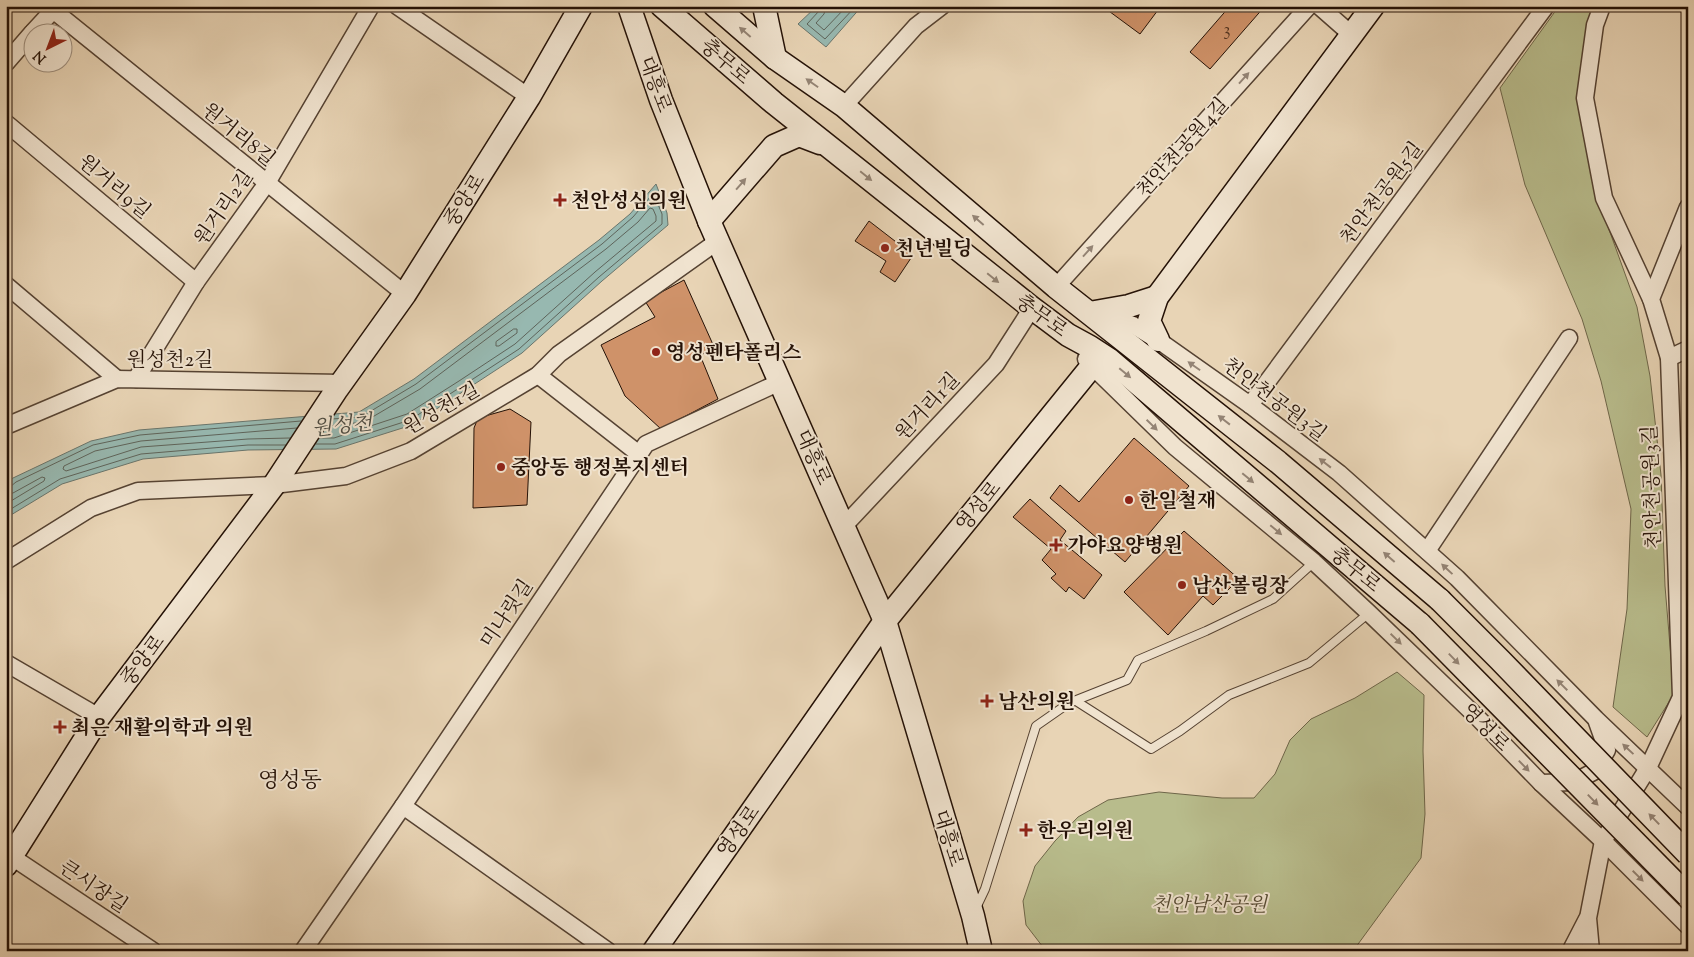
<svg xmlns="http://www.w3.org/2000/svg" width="1694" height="957" font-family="'Sorts Mill Goudy','Noto Serif KR',serif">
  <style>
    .green { fill: #b8bc8c; stroke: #6e6649 }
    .water { fill: #97b8b0; stroke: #69756c }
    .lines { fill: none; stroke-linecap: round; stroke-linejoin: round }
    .shore { stroke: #5e645b; stroke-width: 1 }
    .building { fill: #cf9269; stroke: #241106 }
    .lane-casing { stroke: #554232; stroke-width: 10 }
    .street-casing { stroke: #554232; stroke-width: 19 }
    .secondary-casing { stroke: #241106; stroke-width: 25 }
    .lane { stroke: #f0e3cf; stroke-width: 8 }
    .street { stroke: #f0e3cf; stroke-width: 16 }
    .secondary { stroke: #f0e3cf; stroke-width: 22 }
    .secondary-bridge-casing { stroke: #241106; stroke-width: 25; stroke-linecap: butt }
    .secondary-bridge { stroke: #f0e3cf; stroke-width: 22 }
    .oneway { fill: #948475 }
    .poi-dot { fill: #8f2418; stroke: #f0e3cf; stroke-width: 2 }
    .labels { text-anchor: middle; stroke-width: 4; stroke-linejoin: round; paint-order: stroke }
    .number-label { font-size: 18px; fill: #4f311f }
    .street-label { font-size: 20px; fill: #241106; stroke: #f0e3cf }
    .poi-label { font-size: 20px; font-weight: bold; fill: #241106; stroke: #f0e3cf; text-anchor: start }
    .park-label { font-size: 20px; font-style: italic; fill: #584d35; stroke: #f0e3cf }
    .water-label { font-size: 21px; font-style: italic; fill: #4c4b42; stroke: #f0e3cf }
    .quarter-label { font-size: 22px; fill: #241106; stroke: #f0e3cf }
  </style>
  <rect width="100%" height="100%" fill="#e8d4b5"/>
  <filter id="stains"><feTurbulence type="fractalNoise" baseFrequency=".004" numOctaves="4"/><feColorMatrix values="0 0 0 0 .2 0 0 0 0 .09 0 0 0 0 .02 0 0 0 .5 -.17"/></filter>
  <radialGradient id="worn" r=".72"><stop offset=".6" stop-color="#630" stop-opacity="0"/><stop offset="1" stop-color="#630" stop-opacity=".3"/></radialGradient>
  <g class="green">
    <polygon points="1559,6 1595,6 1589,20 1598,199 1637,307 1650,376 1661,475 1665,586 1674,694 1647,737 1613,707 1627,609 1631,509 1601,381 1582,319 1525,185 1500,88"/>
    <polygon points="1397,672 1424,695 1423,751 1425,814 1421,858 1353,951 1046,951 1026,925 1023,901 1035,866 1055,841 1078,817 1108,800 1159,792 1222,798 1254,798 1275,774 1290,740 1311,719 1355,698"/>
  </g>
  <g class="water">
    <polygon points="817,6 862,6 826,47 798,24"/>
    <polygon points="656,184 667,213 668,225 602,281 522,353 412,425 336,449 248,450 143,459 62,484 6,518 6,484 13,478 91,441 139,430 359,412 414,379 599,240 630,214"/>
  </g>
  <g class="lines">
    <g class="shore">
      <polyline points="820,6 819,11 807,24 825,39 856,6"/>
      <polyline points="826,6 824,14 816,23 824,30 847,6"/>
      <polygon points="514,329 517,329 517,333 499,346 496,346 496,342"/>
      <polyline points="290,438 248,439 141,447 66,471 63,469 64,466 95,451 141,441 297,428"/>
      <polyline points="320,438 334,438 407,414 459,381 515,344 595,272 656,221 656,216 653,209 650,208 638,222 606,249 420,389 364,422 328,426"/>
      <polyline points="316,444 335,444 410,420 519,349 599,277 662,224 662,214 655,197 651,196 633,217 602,244 416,384 361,417 332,419"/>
      <polyline points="6,488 10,487 16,482 93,445 140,435 301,421"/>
      <polyline points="6,494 13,493 42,477 45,478 44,481 6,504"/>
      <polyline points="6,512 60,479 141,454 248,445 286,445"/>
    </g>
  </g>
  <g class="building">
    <polygon points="1102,6 1161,6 1140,34"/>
    <polygon points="1230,6 1265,6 1210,69 1190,52"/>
    <polygon points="869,221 913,255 895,282 880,272 886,261 855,241"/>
    <polygon points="684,280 715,349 700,355 718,399 661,429 625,396 601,345 655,317 645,301"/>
    <polygon points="510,409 531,422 527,505 473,508 474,428 478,418"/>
    <polygon points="1134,438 1189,486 1125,562 1050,498 1060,485 1079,502"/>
    <polygon points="1030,499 1066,531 1060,540 1102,575 1084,599 1069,587 1066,592 1051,578 1056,574 1042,560 1051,549 1013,517"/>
    <polygon points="1184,531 1239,579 1213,605 1203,596 1168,635 1124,592"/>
  </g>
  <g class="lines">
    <g class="lane-casing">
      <g id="lane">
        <polyline points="1076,701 1151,749 1180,731 1229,695 1309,663 1369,613"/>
        <polyline points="976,908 985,889 1036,726 1069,703 1127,680 1138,660 1206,631 1273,599 1314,562"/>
      </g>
    </g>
    <g class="street-casing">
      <g id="street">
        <polyline points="48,6 405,294"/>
        <polyline points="397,6 529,97"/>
        <polyline points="1319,6 1352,35"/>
        <polyline points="1602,6 1595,25 1585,98 1604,198 1651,299"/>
        <polyline points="33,32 57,6"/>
        <polyline points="6,63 32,33"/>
        <polyline points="844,106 916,26 942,6"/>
        <polyline points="6,123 196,282"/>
        <polyline points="6,285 117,379"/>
        <polyline points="1056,287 1309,6"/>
        <polyline points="1098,312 1133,325 1165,345 1250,405 1339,473 1457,578 1596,719 1688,807"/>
        <polyline points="1669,358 1688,349"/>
        <polyline points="1086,359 1092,366 1175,447 1314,562 1369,613 1477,717 1541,783 1603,841 1688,926"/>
        <polyline points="538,375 639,454"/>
        <polyline points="136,379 196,282 267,183 371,6"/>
        <polyline points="1250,405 1546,6"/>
        <polyline points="6,426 117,379 342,383"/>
        <polyline points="844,526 996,364 1032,308"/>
        <polyline points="1427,551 1569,338"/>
        <polyline points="6,561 91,508 138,491 274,485 346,476 411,451 538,375 559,354 718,241"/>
        <polyline points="6,663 99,717"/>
        <polyline points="1541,783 1574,782 1595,771 1607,750 1597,722"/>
        <polyline points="403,806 608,951"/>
        <polyline points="12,857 153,951"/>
        <polyline points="303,951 403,806 646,444 780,382"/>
        <polyline points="1573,951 1572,948 1587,919"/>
        <polyline points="1591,951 1588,918 1603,841 1648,768 1681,697 1669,358 1651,299 1688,207"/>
      </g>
    </g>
    <g class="secondary-casing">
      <g id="secondary">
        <polyline points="629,6 661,100 709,221 885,621 973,916 981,951"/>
        <polyline points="662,6 774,103 1032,308 1068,335 1090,347 1110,360 1420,624"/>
        <polyline points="715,6 775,58 844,106 1056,287 1278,462 1440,600"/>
        <polyline points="764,6 775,58"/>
        <polyline points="709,221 774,146 799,135 820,143"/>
        <polyline points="1095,312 1129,306 1157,297"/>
        <polyline points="1158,340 1149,321 1157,297 1373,6"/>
        <polyline points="6,865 99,717 274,485 337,389 405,294 529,97 581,6"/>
        <polyline points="654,951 885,621 1092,366"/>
      </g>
    </g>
    <use href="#lane" class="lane"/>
    <use href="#street" class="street"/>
    <use href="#secondary" class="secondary"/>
    <g class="secondary-bridge-casing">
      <g id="secondary-bridge">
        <polyline points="1440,600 1500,660 1688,854"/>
        <polyline points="1420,624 1688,896"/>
      </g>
    </g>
    <use href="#secondary-bridge" class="secondary-bridge"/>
  </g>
  <defs><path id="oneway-solid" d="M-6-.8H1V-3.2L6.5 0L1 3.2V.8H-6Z" transform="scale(1.25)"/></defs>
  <g class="oneway">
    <use href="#oneway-solid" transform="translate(745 32) rotate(-139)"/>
    <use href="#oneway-solid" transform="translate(1244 78) rotate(-48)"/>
    <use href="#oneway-solid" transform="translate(812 83) rotate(-145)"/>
    <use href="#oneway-solid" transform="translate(866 176) rotate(39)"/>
    <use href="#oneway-solid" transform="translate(741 184) rotate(-49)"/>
    <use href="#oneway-solid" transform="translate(978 220) rotate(-139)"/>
    <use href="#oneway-solid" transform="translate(1088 251) rotate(-48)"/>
    <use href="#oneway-solid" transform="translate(993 278) rotate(39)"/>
    <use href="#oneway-solid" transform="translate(1194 366) rotate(-145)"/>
    <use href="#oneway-solid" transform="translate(1125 373) rotate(40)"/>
    <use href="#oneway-solid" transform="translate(1224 420) rotate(-142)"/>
    <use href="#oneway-solid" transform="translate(1152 425) rotate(44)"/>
    <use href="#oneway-solid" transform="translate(1325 463) rotate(-142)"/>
    <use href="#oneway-solid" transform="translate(1248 478) rotate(40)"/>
    <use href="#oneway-solid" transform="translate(1276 530) rotate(40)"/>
    <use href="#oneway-solid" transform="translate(1389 557) rotate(-139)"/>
    <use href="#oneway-solid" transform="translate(1447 569) rotate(-137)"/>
    <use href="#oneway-solid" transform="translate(1396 639) rotate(44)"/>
    <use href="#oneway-solid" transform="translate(1454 659) rotate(46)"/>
    <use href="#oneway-solid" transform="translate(1562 685) rotate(-135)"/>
    <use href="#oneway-solid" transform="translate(1628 749) rotate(-137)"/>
    <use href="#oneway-solid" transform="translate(1524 766) rotate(46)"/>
    <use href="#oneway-solid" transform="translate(1593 800) rotate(46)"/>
    <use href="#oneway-solid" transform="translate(1654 819) rotate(-134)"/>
    <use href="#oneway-solid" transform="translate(1638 876) rotate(45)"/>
  </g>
  <g class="poi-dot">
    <path d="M557.5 192.5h5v5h5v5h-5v5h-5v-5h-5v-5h5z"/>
    <circle cx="885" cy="248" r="5"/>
    <circle cx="656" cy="352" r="5"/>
    <circle cx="501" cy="467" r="5"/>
    <circle cx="1129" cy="500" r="5"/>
    <path d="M1053.5 537.5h5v5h5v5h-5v5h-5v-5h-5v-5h5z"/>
    <circle cx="1182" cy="585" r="5"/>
    <path d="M984.5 693.5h5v5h5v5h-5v5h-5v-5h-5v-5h5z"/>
    <path d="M57.5 719.5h5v5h5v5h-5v5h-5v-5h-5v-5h5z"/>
    <path d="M1023.5 822.5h5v5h5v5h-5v5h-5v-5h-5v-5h5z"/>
  </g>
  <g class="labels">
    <g class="number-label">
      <text x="1227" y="35">3</text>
    </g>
    <g class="street-label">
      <text transform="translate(726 61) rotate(41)" y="7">충무로</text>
      <text transform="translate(656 84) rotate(70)" y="7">대흥로</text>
      <text transform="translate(239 134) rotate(39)" y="7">원거리8길</text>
      <text transform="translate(1182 147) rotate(-48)" y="7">천안천공원4길</text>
      <text transform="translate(115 186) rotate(40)" y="7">원거리9길</text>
      <text transform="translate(1381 193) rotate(-53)" y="7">천안천공원5길</text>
      <text transform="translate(464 200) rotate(-58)" y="7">중앙로</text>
      <text transform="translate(223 207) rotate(-55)" y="7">원거리2길</text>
      <text transform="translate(1042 315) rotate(36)" y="7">충무로</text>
      <text x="170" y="366">원성천2길</text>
      <text transform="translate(1275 399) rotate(37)" y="7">천안천공원3길</text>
      <text transform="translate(927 406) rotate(-47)" y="7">원거리1길</text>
      <text transform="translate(441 408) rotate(-30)" y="7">원성천1길</text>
      <text transform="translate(814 457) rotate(66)" y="7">대흥로</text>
      <text transform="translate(1651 487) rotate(-92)" y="7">천안천공원3길</text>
      <text transform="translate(978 506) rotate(-51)" y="7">영성로</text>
      <text transform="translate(1356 569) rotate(40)" y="7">충무로</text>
      <text transform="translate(506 613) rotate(-56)" y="7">미나릿길</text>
      <text transform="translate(142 660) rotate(-53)" y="7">중앙로</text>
      <text transform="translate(1486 727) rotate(45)" y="7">영성로</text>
      <text transform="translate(738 831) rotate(-55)" y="7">영성로</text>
      <text transform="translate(949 838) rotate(73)" y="7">대흥로</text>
      <text transform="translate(94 886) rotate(34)" y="7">큰시장길</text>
    </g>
    <g class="poi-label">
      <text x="571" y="207">천안성심의원</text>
      <text x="895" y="255">천년빌딩</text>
      <text x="666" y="359">영성펜타폴리스</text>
      <text x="511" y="474">중앙동 행정복지센터</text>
      <text x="1139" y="507">한일철재</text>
      <text x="1067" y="552">가야요양병원</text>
      <text x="1192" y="592">남산볼링장</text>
      <text x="998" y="708">남산의원</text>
      <text x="71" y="734">최은 재활의학과 의원</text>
      <text x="1037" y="837">한우리의원</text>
    </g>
    <g class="park-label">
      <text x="1209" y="911">천안남산공원</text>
    </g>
    <g class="water-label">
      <text transform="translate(342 425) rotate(-6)" y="7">원성천</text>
    </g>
    <g class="quarter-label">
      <text x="290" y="787">영성동</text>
    </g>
  </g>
  <rect width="1694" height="957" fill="none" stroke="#e8d4b5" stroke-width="25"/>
  <rect x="8" y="8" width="1679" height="942" fill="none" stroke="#241106" stroke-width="2.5"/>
  <rect x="12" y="12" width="1669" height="932" fill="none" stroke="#241106"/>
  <g transform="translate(48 48) rotate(222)"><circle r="24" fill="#f0e3cf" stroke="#9e8f7f"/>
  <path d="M0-4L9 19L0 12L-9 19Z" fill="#8f2418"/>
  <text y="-8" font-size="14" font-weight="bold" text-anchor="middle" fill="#241106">N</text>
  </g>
  <rect width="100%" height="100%" filter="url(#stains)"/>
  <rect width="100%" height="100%" fill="url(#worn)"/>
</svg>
